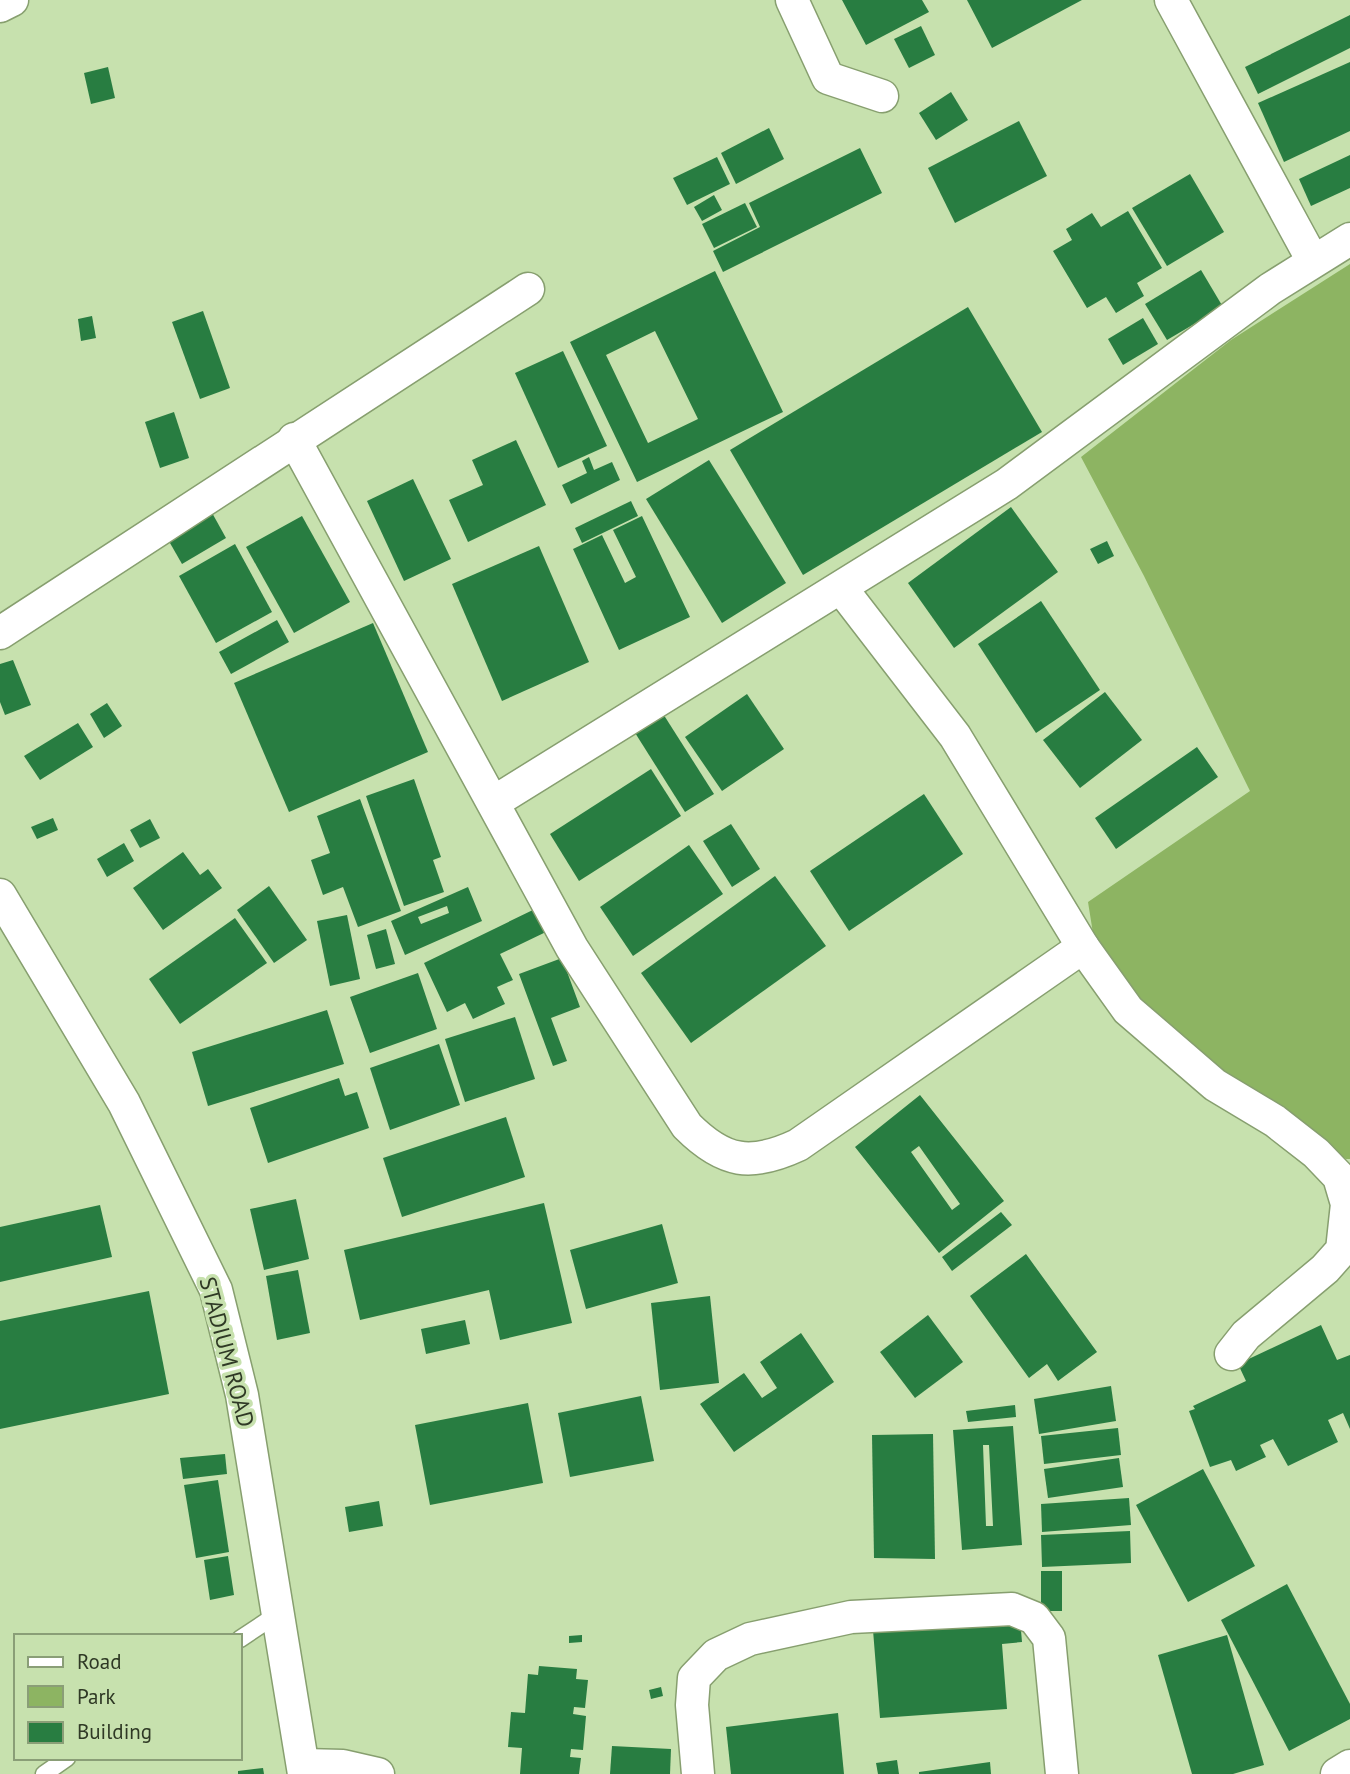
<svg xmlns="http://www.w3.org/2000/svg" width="1350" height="1774" font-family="'PT Sans',sans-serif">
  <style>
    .green { fill: #8db462 }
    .building { fill: #287d41; fill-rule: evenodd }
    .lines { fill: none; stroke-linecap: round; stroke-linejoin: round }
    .service-casing { stroke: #879f6f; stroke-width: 19 }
    .minor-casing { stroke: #879f6f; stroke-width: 35 }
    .service { stroke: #fff; stroke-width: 16 }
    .minor { stroke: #fff; stroke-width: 32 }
    .labels { text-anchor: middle; stroke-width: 7; stroke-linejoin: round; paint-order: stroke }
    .street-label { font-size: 23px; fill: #2f3925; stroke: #c7e1ae }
  </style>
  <rect width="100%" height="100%" fill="#c7e1ae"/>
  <polygon class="green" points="1350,264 1350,1159 1346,1159 1168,1034 1096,952 1088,902 1250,791 1144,576 1081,457 1231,340"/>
  <g class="building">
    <polygon points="842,0 922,0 929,12 866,45"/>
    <polygon points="967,0 1082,0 992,48"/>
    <polygon points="1350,15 1350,48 1258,94 1245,67"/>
    <polygon points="921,26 935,55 909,68 894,39"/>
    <polygon points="1350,62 1350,131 1284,162 1258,103"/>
    <polygon points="108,67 115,98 91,104 84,73"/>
    <polygon points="951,92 968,120 936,140 919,113"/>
    <polygon points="1019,121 1047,176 955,223 928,168"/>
    <polygon points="769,128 784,159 736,184 721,153"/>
    <polygon points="860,148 882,193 723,272 713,251 760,227 749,203"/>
    <polygon points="1350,155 1350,188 1311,206 1299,179"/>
    <polygon points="717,157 730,184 687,205 673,178"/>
    <polygon points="1190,174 1224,232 1167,266 1132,208"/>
    <polygon points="714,195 722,210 702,221 694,207"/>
    <polygon points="745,203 757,227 714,248 702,224"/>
    <polygon points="1128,211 1162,268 1137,283 1144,296 1116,313 1106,297 1087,308 1053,251 1072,240 1066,229 1092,213 1101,227"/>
    <polygon points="1201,270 1223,307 1167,340 1145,304"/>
    <path d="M715,271L783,412L637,482L570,342ZM655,331L698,419L648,443L606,355Z"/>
    <polygon points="968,307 1042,432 803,575 730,450"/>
    <polygon points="203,311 230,388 200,399 172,322"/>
    <polygon points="92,316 96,338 81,341 78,319"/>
    <polygon points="1143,318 1158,344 1123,365 1108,339"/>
    <polygon points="563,351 607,446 558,468 515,373"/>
    <polygon points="174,412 189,458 160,468 145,422"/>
    <polygon points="516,440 546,505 468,542 449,500 483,485 472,460"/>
    <polygon points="589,457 594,470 612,462 620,480 571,504 562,485 587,473 582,461"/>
    <polygon points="709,460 786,583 722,623 646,499"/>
    <polygon points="413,479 451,559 404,581 367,501"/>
    <polygon points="631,501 638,516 582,543 575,528"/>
    <polygon points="1011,507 1058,572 954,648 908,583"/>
    <polygon points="211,511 226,538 182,564 166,536"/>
    <polygon points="302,516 350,602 294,633 246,547"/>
    <polygon points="642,516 690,617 619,650 573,549 602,535 625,583 636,577 613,530"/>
    <polygon points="1107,541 1114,556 1098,564 1090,549"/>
    <polygon points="235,544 272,612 216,643 179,576"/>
    <polygon points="539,546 589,662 502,701 452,584"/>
    <polygon points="1041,601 1100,690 1036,733 978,644"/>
    <polygon points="277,620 289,642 231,674 219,652"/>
    <polygon points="373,623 428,752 289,812 234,683"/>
    <polygon points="13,660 31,705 5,715 0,702 0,664"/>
    <polygon points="1105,692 1142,740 1080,788 1043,740"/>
    <polygon points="747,694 784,749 722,791 685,737"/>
    <polygon points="107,703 122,726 104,738 90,714"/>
    <polygon points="660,709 714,794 685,812 632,728"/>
    <polygon points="78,723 93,747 40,780 24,756"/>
    <polygon points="1197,747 1218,777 1116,849 1095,818"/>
    <polygon points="651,769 681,816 579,881 550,834"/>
    <polygon points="414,779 441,857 433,860 444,892 404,906 366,796"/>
    <polygon points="924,794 963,854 849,931 810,871"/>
    <polygon points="360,799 401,911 358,927 343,887 323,895 311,860 330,853 317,816"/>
    <polygon points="53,818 58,830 37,839 31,827"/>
    <polygon points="150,819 160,838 140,848 130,830"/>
    <polygon points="731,824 760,869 732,887 703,841"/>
    <polygon points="124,843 134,861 107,877 97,859"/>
    <polygon points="689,845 723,894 633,956 600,907"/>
    <polygon points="183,852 200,875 208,869 222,888 163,930 133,888"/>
    <polygon points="775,876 826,946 691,1043 641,973"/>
    <polygon points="269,886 307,940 274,963 237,910"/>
    <path d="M468,887L482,921L405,955L391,921ZM447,906L449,913L421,924L418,917Z"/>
    <polygon points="537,908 548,931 500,954 513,980 497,987 505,1004 473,1019 465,1003 447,1012 424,963"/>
    <polygon points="347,915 360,979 330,986 317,921"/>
    <polygon points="235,918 267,963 180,1024 149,979"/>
    <polygon points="386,929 395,964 376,969 367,935"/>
    <polygon points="562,958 580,1007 551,1018 567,1061 553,1066 519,974"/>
    <polygon points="418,973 437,1029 370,1053 350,997"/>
    <polygon points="327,1010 344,1064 208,1106 192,1052"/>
    <polygon points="515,1017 535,1079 465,1102 445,1039"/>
    <polygon points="439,1044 460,1105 390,1130 370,1068"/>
    <polygon points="339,1078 345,1096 357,1092 369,1128 268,1163 250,1108"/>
    <path d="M920,1095L1004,1201L939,1253L855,1147ZM919,1146L960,1204L952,1210L911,1152Z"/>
    <polygon points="506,1117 525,1177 402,1217 383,1158"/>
    <polygon points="296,1199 309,1259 264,1270 250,1209"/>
    <polygon points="544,1203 572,1323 500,1340 489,1290 360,1320 344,1250"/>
    <polygon points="100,1205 112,1257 0,1282 0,1227"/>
    <polygon points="1001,1212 1012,1225 952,1271 942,1257"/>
    <polygon points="662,1224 678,1283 586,1309 570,1250"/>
    <polygon points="1026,1254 1097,1352 1058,1381 1047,1364 1029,1378 970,1296"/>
    <polygon points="298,1270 310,1333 277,1340 266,1276"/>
    <polygon points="149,1291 169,1394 0,1429 0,1321"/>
    <polygon points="710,1296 719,1383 660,1390 651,1303"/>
    <polygon points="928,1315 963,1362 915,1398 880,1352"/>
    <polygon points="465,1320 470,1344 426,1354 421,1329"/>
    <polygon points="1321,1325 1337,1360 1350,1355 1350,1429 1343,1413 1328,1420 1338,1442 1288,1466 1273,1439 1260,1445 1266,1457 1236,1471 1231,1460 1210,1467 1189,1411 1195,1409 1193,1406 1246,1381 1238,1364"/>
    <polygon points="801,1333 834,1382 734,1452 700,1404 744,1373 762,1398 777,1388 760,1362"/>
    <polygon points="1111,1386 1116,1421 1039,1434 1034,1399"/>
    <polygon points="641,1396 654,1461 570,1477 558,1413"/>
    <polygon points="528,1403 543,1483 430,1505 415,1425"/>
    <polygon points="1015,1405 1016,1417 968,1422 966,1411"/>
    <path d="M1013,1426L1022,1545L962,1550L953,1430ZM983,1445H989L993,1526H986Z"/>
    <polygon points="1118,1428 1121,1455 1044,1464 1041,1436"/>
    <polygon points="933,1434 935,1559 874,1558 872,1435"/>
    <polygon points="225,1454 227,1474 183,1479 180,1458"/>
    <polygon points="1119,1458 1123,1487 1048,1498 1044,1469"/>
    <polygon points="1203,1469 1255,1566 1188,1602 1136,1505"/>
    <polygon points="218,1480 229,1552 196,1558 184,1485"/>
    <polygon points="1129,1498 1131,1525 1042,1532 1041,1504"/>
    <polygon points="379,1501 383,1526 349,1532 345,1507"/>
    <polygon points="1130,1531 1131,1563 1042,1567 1041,1535"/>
    <polygon points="228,1556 234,1595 210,1600 204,1560"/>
    <rect x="1041" y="1571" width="21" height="40"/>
    <polygon points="1287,1584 1350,1704 1350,1719 1289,1751 1221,1620"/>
    <polygon points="1020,1619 1022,1642 1002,1644 1007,1709 880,1718 873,1630"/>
    <polygon points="582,1635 582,1642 569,1643 569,1636"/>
    <polygon points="1227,1635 1264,1765 1233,1774 1192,1774 1158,1655"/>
    <polygon points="539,1666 577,1669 576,1679 588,1680 585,1708 574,1707 573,1714 586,1716 583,1750 571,1749 570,1757 581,1758 579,1774 520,1774 522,1748 508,1747 511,1712 525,1713 528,1674 538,1675"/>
    <polygon points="661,1687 663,1696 651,1699 649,1690"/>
    <polygon points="838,1713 844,1774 731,1774 726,1727"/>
    <polygon points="612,1746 671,1749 670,1774 610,1774"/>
    <polygon points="897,1760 899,1774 878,1774 876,1763"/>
    <polygon points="990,1762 991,1774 919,1774 919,1772"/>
    <polygon points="263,1768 264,1774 238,1774 238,1771"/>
  </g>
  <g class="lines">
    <g class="service-casing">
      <g id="service">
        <polyline points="240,1639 279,1613"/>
        <polyline points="44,1774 67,1758"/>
      </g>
    </g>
    <g class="minor-casing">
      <g id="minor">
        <polyline points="792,0 828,78 882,96"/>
        <polyline points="1171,0 1313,261"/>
        <polyline points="0,6 12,0"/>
        <path d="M294,439L572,948L687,1126C724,1163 751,1167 798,1145L1083,947"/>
        <polyline points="841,588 955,736 1083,947 1128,1010 1215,1085 1275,1121 1316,1153 1339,1177 1347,1204 1342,1250 1325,1269 1246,1335 1231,1354"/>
        <polyline points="0,633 528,289"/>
        <polyline points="494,802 1007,484 1270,289 1350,239"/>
        <polyline points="0,895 124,1103 216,1290 242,1395 304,1774"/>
        <polyline points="304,1765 343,1766 378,1774"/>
        <polyline points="698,1774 692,1705 694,1678 716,1655 750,1639 851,1617 1012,1609 1034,1618 1049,1638 1062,1774"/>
        <polyline points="1337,1774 1350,1766"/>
      </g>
    </g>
    <use href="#service" class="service"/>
    <use href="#minor" class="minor"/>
  </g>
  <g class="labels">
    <g class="street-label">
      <text transform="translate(227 1352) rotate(75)" y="8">STADIUM ROAD</text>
    </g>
  </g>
  <rect x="14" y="1634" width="228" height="126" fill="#c7e1ae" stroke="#8a9e77" stroke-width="2"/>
  <rect x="28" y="1657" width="35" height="10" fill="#ffffff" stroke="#8a9e77" stroke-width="2"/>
  <text x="77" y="1669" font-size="21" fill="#2f3925">Road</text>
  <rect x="28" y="1686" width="35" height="21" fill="#8db462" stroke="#8a9e77" stroke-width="2"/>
  <text x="77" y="1704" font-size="21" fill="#2f3925">Park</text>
  <rect x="28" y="1722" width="35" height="21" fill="#287d41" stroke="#8a9e77" stroke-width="2"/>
  <text x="77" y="1739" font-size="21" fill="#2f3925">Building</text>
</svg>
